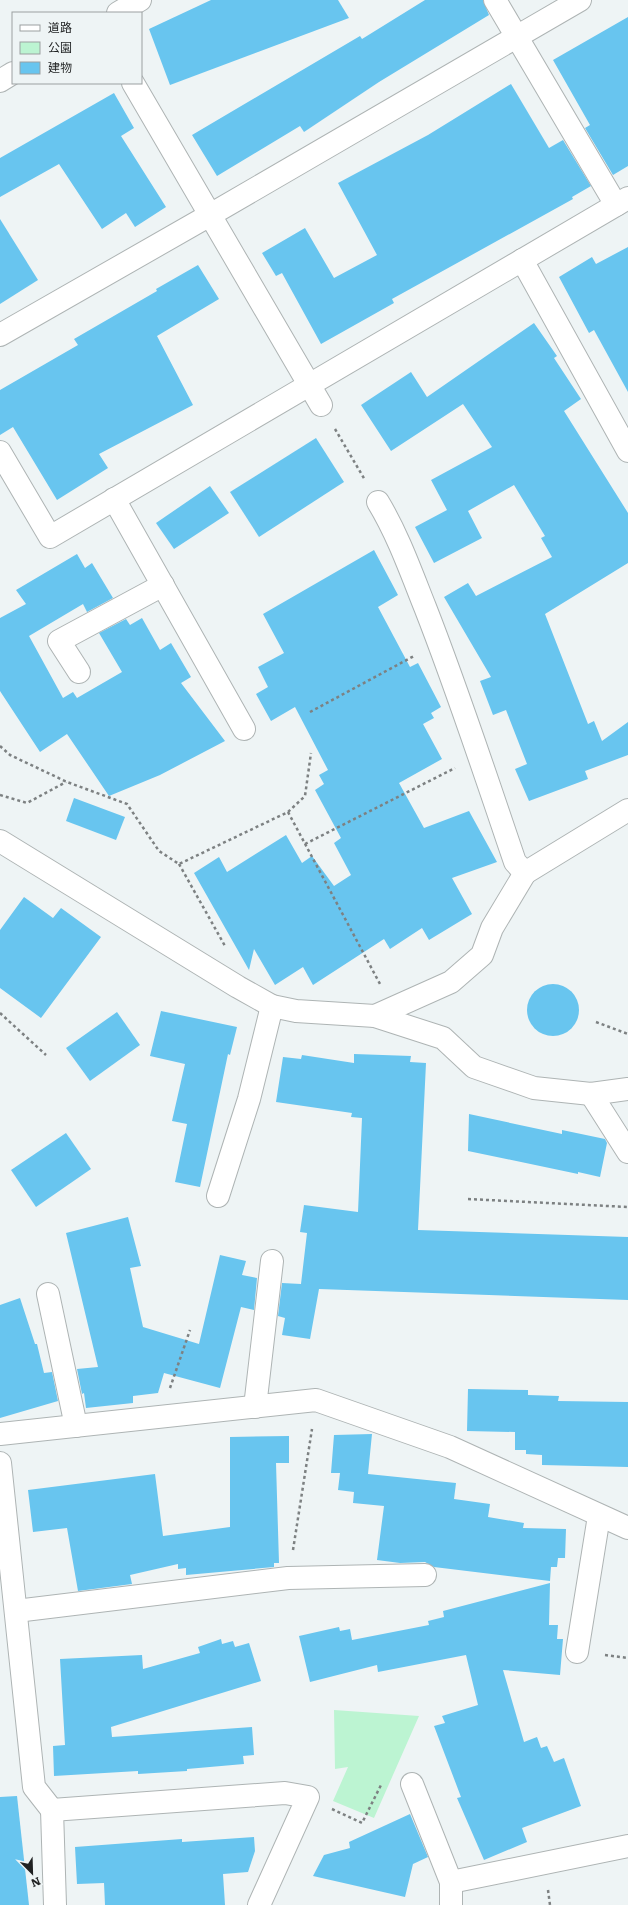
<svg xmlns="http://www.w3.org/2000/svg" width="628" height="1905" font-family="Literata,'Noto Sans JP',serif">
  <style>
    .green { fill: #bcf4d2 }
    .building { fill: #68c5ef }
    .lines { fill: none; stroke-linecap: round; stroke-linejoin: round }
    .minor-casing { stroke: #aeb4b4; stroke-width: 24 }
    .path { stroke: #7d8182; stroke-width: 2.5; stroke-dasharray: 3 3; stroke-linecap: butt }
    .minor { stroke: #fff; stroke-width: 22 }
  </style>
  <rect width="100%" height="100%" fill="#eef4f5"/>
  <polygon class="green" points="334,1710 419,1716 374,1818 333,1801 348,1767 335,1769"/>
  <g class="building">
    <polygon points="211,0 338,0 349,18 170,85 149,29"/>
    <polygon points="425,0 483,0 489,15 379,82 304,132 300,126 217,176 192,135 360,36 362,39"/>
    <polygon points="628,17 628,166 613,175 585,128 590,125 553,60"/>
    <polygon points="511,84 549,148 563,140 591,186 572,197 573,199 392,299 394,303 321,344 282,273 276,276 262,253 305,228 334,278 377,255 338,183 428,135"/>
    <polygon points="114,93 134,128 121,136 166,207 135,227 126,213 102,229 59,164 0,197 0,158"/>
    <polygon points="0,219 38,280 0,304"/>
    <polygon points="628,247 628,392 594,330 589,333 559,277 592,257 596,264"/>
    <polygon points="198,265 219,299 157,336 193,405 99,454 108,468 57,500 13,427 0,435 0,390 78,345 74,339 157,291 156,289"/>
    <polygon points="534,323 557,356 554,358 581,399 564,411 628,513 628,563 545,614 588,724 594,721 602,741 628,722 628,755 585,771 588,779 529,801 515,769 527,764 506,710 493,715 480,681 491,677 444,597 468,583 476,596 552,557 541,538 545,536 514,485 468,511 482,538 434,563 415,527 447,510 431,480 492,447 463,404 391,451 361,405 411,372 427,397"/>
    <polygon points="316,438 344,482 259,537 230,492"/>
    <polygon points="210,486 229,513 174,549 156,523"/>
    <polygon points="374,550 398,595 378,607 410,667 418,663 441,707 431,713 434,718 423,724 442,759 399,783 424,828 469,811 497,862 452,878 472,914 429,940 422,928 390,949 384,939 313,985 303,967 275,985 254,949 249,970 194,873 219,857 227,872 286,835 302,863 312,856 334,886 351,875 334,843 341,838 315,790 324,784 319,775 328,770 295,707 271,721 256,694 268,687 258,667 284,653 263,614"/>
    <polygon points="77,554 85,568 92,563 113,598 87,612 83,604 29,636 63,698 73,692 77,698 122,672 99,633 126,619 130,625 142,618 160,650 171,643 191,677 181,683 225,741 160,775 109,796 67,734 40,752 0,691 0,618 26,604 16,590"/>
    <polygon points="74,798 125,817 116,840 66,821"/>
    <polygon points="24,897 53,918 61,908 101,937 41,1018 0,988 0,930"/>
    <circle cx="553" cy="1010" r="26"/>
    <polygon points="161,1011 237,1027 230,1055 228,1054 200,1187 175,1182 187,1124 172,1121 185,1064 150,1056"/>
    <polygon points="117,1012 140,1045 90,1081 66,1048"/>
    <polygon points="354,1054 411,1056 410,1062 426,1063 418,1230 628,1237 628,1300 319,1289 310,1339 282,1335 285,1318 278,1316 282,1283 301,1284 307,1233 300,1232 304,1205 358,1212 362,1118 351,1117 352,1113 276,1102 283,1057 301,1059 302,1055 354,1063"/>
    <polygon points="469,1114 562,1134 562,1130 605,1139 607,1143 600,1177 578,1172 578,1174 468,1151"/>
    <polygon points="66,1133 91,1169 36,1207 11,1170"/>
    <polygon points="128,1217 141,1266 130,1268 143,1327 199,1344 220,1255 246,1261 242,1275 257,1278 254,1310 241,1307 220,1388 164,1373 158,1393 133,1396 133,1403 86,1408 84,1393 82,1394 77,1369 98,1367 66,1233"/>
    <polygon points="20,1298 35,1344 37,1344 44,1373 52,1372 58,1401 0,1418 0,1305"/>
    <polygon points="468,1389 528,1390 528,1395 559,1396 558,1401 628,1402 628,1467 542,1465 542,1455 526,1454 526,1450 515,1450 515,1432 467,1431"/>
    <polygon points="372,1434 368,1474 456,1483 454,1499 490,1504 488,1517 524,1523 523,1528 566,1529 565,1558 558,1558 557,1567 551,1567 550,1581 434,1567 425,1562 400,1563 377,1560 384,1506 353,1503 354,1492 338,1490 340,1473 331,1473 334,1435"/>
    <polygon points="289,1436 289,1463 276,1463 279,1563 274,1563 274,1567 186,1575 186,1568 178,1569 178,1564 130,1575 132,1584 78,1591 67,1528 33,1532 28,1490 155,1474 163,1536 230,1527 230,1437"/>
    <polygon points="550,1583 549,1625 558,1625 557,1639 563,1639 560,1675 503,1670 524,1742 537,1737 541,1748 547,1746 554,1762 564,1758 581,1806 522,1828 527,1842 484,1860 457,1798 461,1797 434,1726 445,1723 442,1716 478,1705 466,1655 378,1672 377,1665 310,1682 299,1636 339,1627 340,1631 350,1629 352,1640 429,1625 428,1621 444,1617 443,1611"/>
    <polygon points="221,1639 222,1644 233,1641 235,1647 249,1643 261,1681 111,1727 112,1737 252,1727 254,1755 243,1756 244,1764 187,1769 187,1771 138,1774 138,1771 54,1776 53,1746 65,1745 60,1659 142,1655 143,1669 200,1653 198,1647"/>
    <polygon points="17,1796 29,1905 0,1905 0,1797"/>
    <polygon points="410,1814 428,1857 413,1864 405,1897 313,1876 324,1855 350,1848 349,1842"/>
    <polygon points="254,1837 255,1851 248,1872 223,1874 225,1905 105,1905 104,1883 77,1884 75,1847 182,1839 182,1842"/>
  </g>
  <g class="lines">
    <g class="minor-casing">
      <g id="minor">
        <polyline points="495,0 616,205"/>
        <polyline points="118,13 140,0"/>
        <polyline points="0,81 13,73"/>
        <polyline points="133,83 321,405"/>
        <polyline points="522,260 628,451"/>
        <polyline points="0,335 210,215 580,0"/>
        <polyline points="0,452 50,537 628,198"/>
        <polyline points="114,499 244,729"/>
        <path d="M378,502C398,535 411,572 425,607C458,691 486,777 515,862L525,873L628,810"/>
        <polyline points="79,672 59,641 163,585"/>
        <polyline points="0,841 238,987 272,1006 296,1011 375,1016 443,1038 474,1067 534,1088 591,1094 628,1089"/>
        <polyline points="375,1016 451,982 482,955 492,928 525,873"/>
        <polyline points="591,1094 628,1152"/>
        <polyline points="218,1196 249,1099 272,1006"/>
        <polyline points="48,1294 76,1426"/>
        <polyline points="255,1407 272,1261"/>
        <polyline points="0,1434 316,1400 450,1447 628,1528"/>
        <polyline points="0,1463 34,1787 52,1810"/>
        <polyline points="16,1611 288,1578 425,1575"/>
        <polyline points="577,1652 599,1516"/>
        <polyline points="412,1784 451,1882 451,1905"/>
        <polyline points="451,1882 628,1846"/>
        <polyline points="55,1905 52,1810 285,1793 308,1797 259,1905"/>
      </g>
    </g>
    <g class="path">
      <polyline points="335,429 365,480"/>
      <polyline points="310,712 414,656"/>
      <polyline points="0,746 10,755 67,782 127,804 159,851 179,864 288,812 305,796 311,753"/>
      <polyline points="0,795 27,803 66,782"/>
      <polyline points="288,812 380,984"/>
      <polyline points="305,844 455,768"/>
      <polyline points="179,864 225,946"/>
      <polyline points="0,1013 46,1055"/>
      <polyline points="596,1022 628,1034"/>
      <polyline points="468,1199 628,1207"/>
      <polyline points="170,1388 190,1330"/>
      <polyline points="293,1550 312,1429"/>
      <polyline points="605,1655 628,1658"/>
      <polyline points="332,1809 362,1823 381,1785"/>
      <polyline points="548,1890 550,1905"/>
    </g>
    <use href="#minor" class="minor"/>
  </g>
  <rect x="12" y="12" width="130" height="72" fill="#eef4f5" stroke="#9ba0a1"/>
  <rect x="20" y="25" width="20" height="6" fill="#ffffff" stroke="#9ba0a1"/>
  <text x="48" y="32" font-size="12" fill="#1f2122">道路</text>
  <rect x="20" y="42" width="20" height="12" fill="#bcf4d2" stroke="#9ba0a1"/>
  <text x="48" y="52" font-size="12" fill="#1f2122">公園</text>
  <rect x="20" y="62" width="20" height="12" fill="#68c5ef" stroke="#9ba0a1"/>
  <text x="48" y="72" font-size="12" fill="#1f2122">建物</text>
  <g transform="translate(32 1873) rotate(157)" stroke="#eef4f5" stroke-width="3" paint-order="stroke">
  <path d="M0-3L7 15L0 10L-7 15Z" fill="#1f2122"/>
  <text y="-6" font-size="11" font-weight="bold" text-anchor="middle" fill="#1f2122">N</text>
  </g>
</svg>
